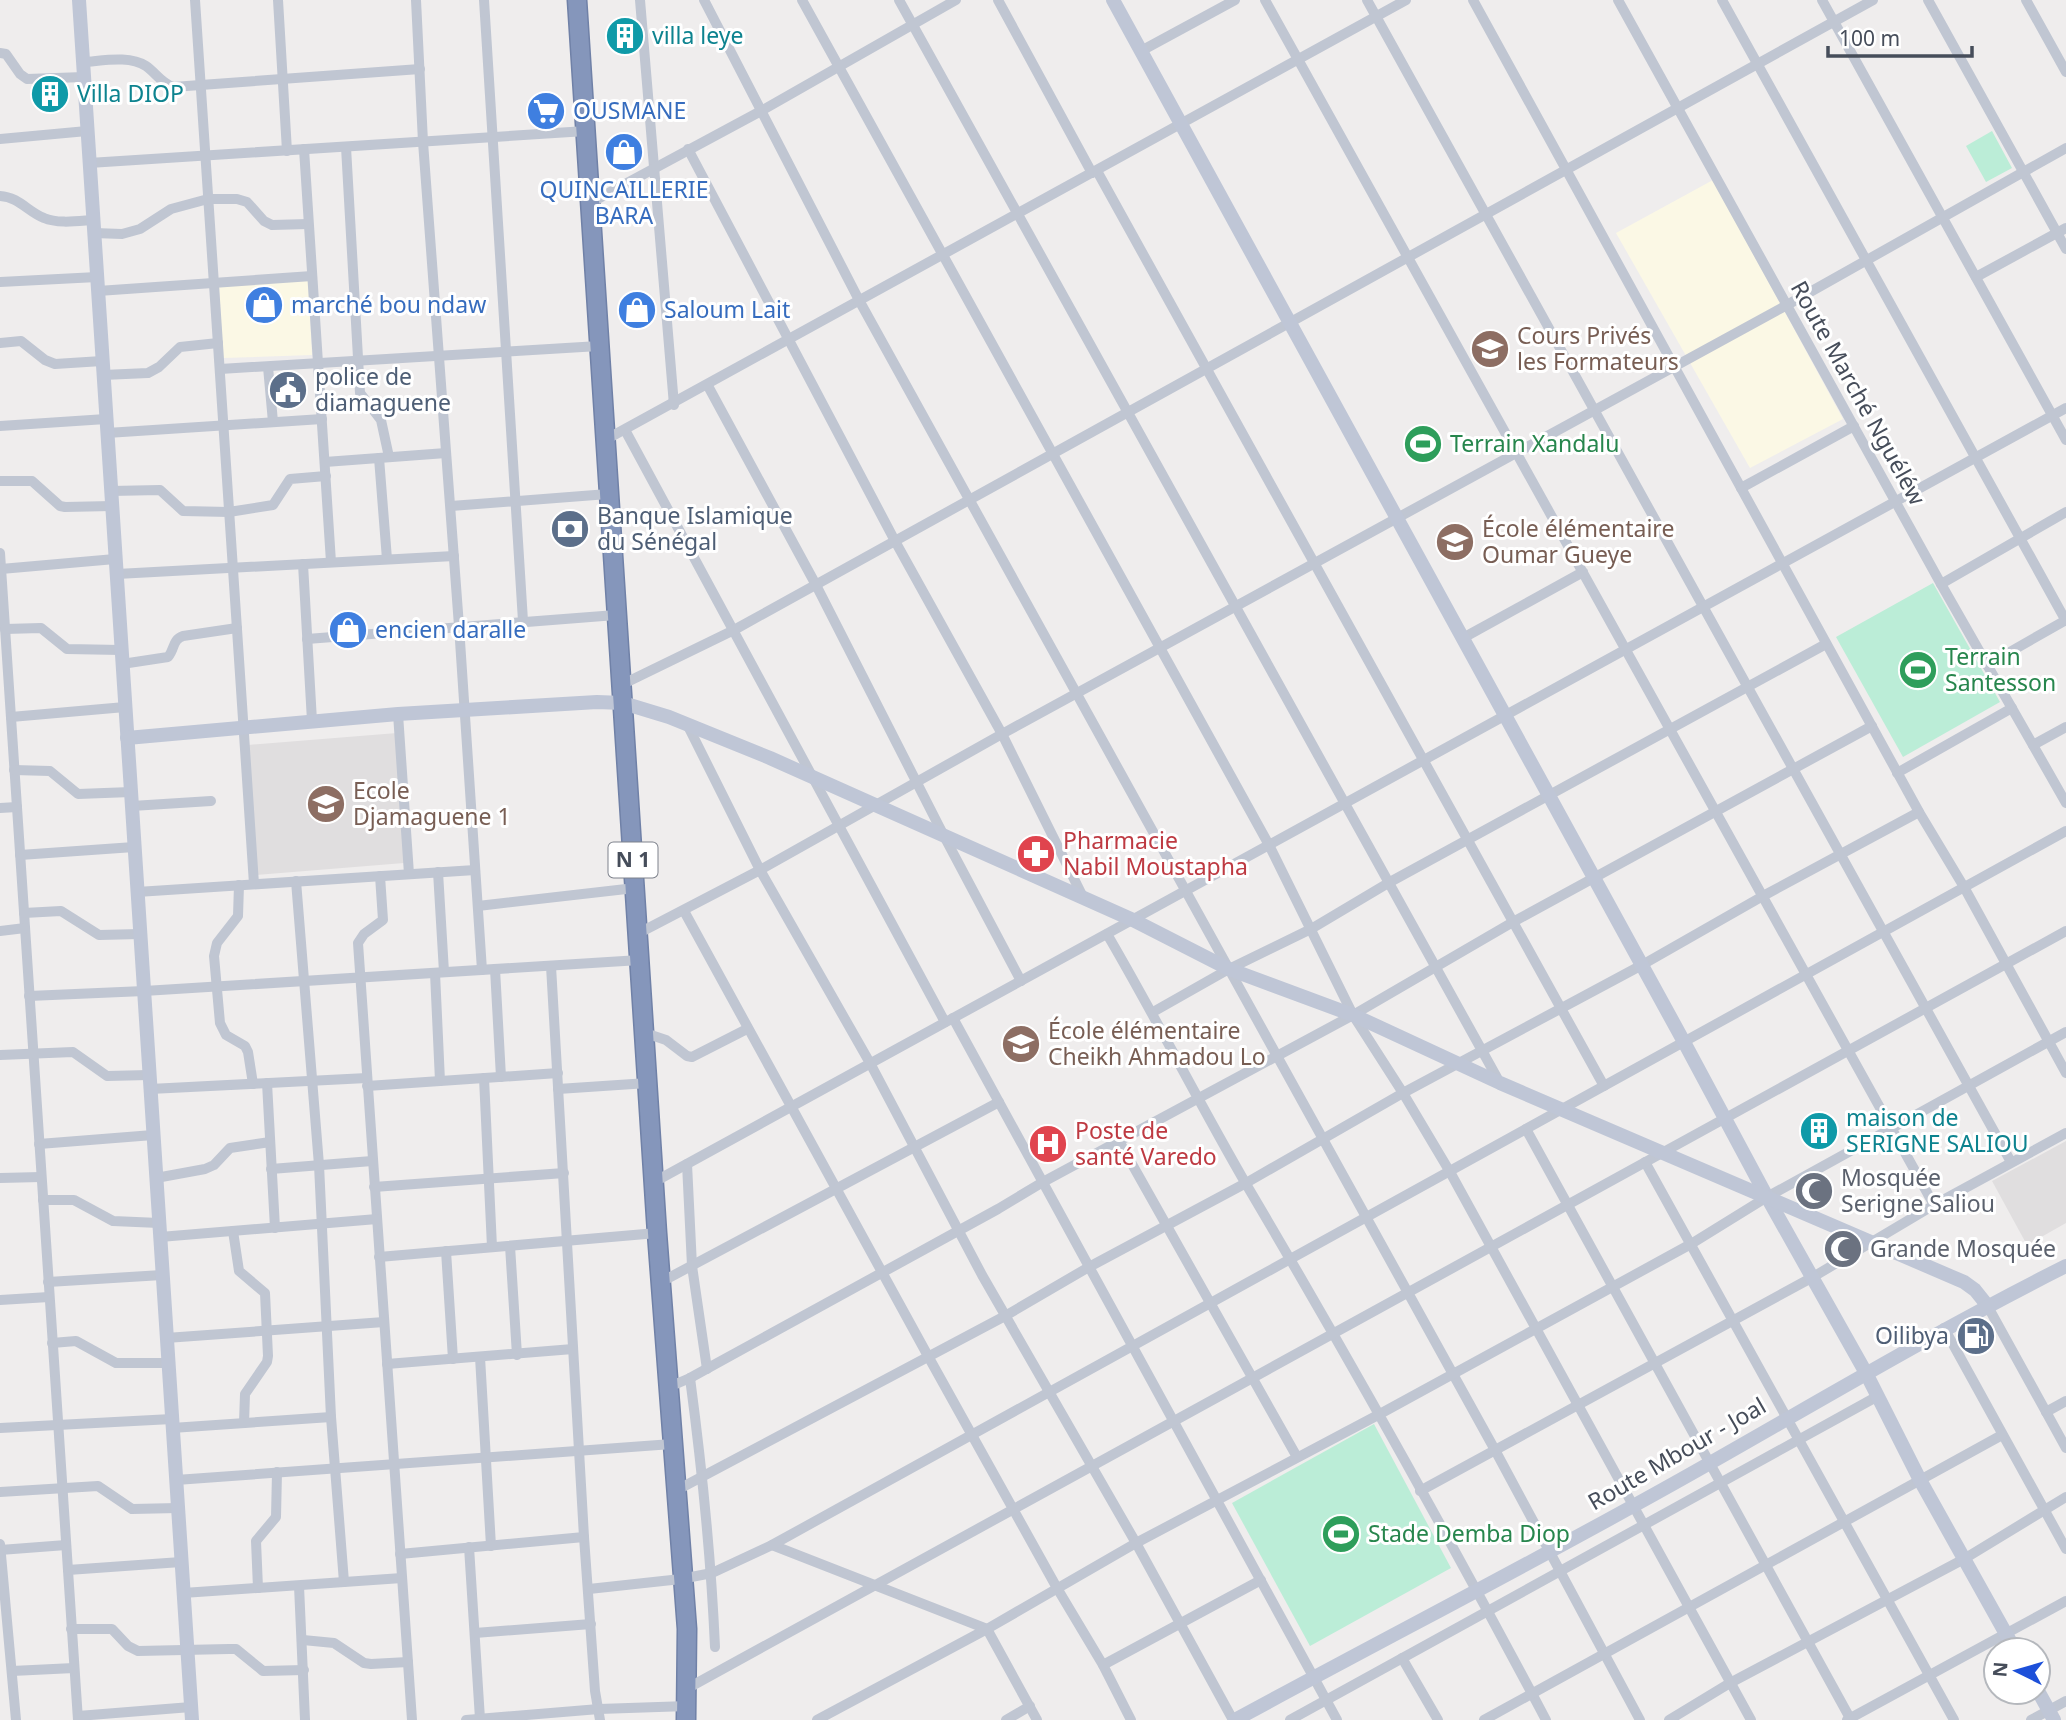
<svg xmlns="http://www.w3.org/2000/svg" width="2066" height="1720" font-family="'Noto Sans',sans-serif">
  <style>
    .commercial { fill: #fbf8e5 }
    .education { fill: #e0dedf }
    .green { fill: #bbedd7 }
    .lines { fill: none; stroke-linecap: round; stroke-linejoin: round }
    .highway-casing { stroke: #7081a7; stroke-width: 21 }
    .street { stroke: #c0c6d2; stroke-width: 10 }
    .secondary { stroke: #bfc6d6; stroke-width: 14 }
    .highway { stroke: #8596bb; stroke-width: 18 }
    .labels { text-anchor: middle; stroke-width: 6; stroke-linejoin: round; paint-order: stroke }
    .shield { fill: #fff; stroke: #7e828c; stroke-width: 2 }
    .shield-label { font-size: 21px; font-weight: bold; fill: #464d5a }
    .culture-label { font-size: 23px; fill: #0d838f; stroke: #fff; text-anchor: start }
    .shop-label { font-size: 23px; fill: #366cbe; stroke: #fff; text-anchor: start }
    .education-label { font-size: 23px; fill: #785e54; stroke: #fff; text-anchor: start }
    .service-label { font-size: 23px; fill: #4e5e75; stroke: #fff; text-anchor: start }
    .street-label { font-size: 23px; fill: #464d5a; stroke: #fff }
    .leisure-label { font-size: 23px; fill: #27864d; stroke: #fff; text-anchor: start }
    .health-label { font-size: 23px; fill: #be3a42; stroke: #fff; text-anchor: start }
    .worship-label { font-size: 23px; fill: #5b616d; stroke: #fff; text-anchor: start }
  </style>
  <rect width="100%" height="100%" fill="#efeded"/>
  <g class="commercial">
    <polygon points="1713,180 1843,419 1750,468 1616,233"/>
    <polygon points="308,278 312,355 223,358 219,285"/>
  </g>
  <g class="education">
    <polygon points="397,733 404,863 256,875 248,745"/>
    <polygon points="2066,1141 2066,1223 2027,1245 1992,1181"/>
  </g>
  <g class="green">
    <polygon points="1992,131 2012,168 1986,182 1966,146"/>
    <polygon points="1933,583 2000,702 1903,757 1836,637"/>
    <polygon points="1374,1424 1451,1568 1310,1646 1232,1503"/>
  </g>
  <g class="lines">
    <g class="highway-casing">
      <polyline id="highway" points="577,0 657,1233 687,1629 686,1720"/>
    </g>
    <g class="street">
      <polyline points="195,0 254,884"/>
      <polyline points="278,0 287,151"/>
      <polyline points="416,0 423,142 459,626 482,970"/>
      <polyline points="484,0 523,621"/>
      <polyline points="640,0 674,405"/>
      <polyline points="704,0 860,302 1495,1450 1640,1720"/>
      <polyline points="802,0 1269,845 1353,1015 1403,1093 1450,1172 1751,1720"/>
      <polyline points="899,0 1500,1083"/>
      <polyline points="998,0 1092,173"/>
      <polyline points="1265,0 1934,1205"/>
      <polyline points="1367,0 2011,1162"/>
      <polyline points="1473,0 1919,812 1964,887 2066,1073"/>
      <polyline points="1618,0 1941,584 2066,803"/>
      <polyline points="1722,0 2066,621"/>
      <polyline points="1822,0 2066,440"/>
      <polyline points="1928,0 2066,249"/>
      <polyline points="2026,0 2066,72"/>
      <polyline points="1141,51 1235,0"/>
      <polyline points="0,53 6,54 20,74 27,79 84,77"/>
      <path d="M83,62C102,61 129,55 146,66C155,72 161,83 173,87L420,69"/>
      <polyline points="0,139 87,131"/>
      <polyline points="346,147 360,393 381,420 389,457"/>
      <polyline points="304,149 331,562"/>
      <polyline points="688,149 895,541 1002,734 1083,897"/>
      <polyline points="89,163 586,131"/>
      <polyline points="1097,171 1604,1086"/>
      <path d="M0,196C19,197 28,212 44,218C58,224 78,221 93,220"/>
      <polyline points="590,203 761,111 956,0"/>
      <polyline points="94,233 122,234 140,229 171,209 208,199 237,199 247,202 264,221 272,225 308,224"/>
      <polyline points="1976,277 2066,228"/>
      <polyline points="0,282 97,277"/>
      <polyline points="98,291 312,276"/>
      <polyline points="0,343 21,341 45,360 55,364 102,361"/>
      <polyline points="268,367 273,422"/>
      <polyline points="220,369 599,346"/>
      <polyline points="103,375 148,373 159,367 180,347 218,343"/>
      <polyline points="708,386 816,585 944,836 1021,981"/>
      <polyline points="0,426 106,419"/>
      <polyline points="625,430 945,1022"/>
      <polyline points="107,433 322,419"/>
      <polyline points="605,440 1406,0"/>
      <polyline points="379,458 387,559"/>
      <polyline points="325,462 446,453"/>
      <polyline points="0,481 32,481 60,506 65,507 112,506"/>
      <polyline points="1741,488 1854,426"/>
      <polyline points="111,491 160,490 183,511 229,512 273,505 290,479 326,476"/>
      <polyline points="451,506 608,494"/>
      <polyline points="0,553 78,1720"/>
      <polyline points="303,564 312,721"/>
      <polyline points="1,569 115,559"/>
      <polyline points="117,574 454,556"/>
      <polyline points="1941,584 2066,512"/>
      <polyline points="5,629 41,628 67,649 121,650"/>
      <polyline points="1463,638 1583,572"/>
      <polyline points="307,639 616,615"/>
      <path d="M122,664L168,657C175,649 172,640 183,636L237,628"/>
      <polyline points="1987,665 2066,620"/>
      <polyline points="621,685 734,630 1873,0"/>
      <polyline points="398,714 409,874"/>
      <polyline points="11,717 125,707"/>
      <polyline points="687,724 760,870 870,1063 982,1275 1136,1543 1233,1720"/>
      <polyline points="2033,745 2066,727"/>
      <polyline points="14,770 50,771 78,794 131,792"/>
      <polyline points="1897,773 2012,708"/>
      <polyline points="132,806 211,801"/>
      <polyline points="0,808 17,807"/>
      <polyline points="20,855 134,847"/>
      <polyline points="438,872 444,972"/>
      <polyline points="380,876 383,920 364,934 358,943 412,1720"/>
      <polyline points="296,881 319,1165 331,1417 344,1582"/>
      <polyline points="239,885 238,916 217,943 214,956 220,1023 226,1035 245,1046 248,1052 253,1084"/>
      <polyline points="137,892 475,870"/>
      <polyline points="478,906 635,888"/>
      <polyline points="684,911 928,1356 1057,1588 1103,1665 1131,1720"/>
      <polyline points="24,913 61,911 99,935 140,934"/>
      <polyline points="0,931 25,928"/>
      <polyline points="639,933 760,870 1002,734 1787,305 2066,148"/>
      <path d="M1107,934C1155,1016 1198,1101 1246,1184C1350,1360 1450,1539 1546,1720"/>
      <polyline points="551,966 584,1537 595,1691 600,1720"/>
      <polyline points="495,969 501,1077"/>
      <polyline points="435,973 440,1081"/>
      <polyline points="29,996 144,991 640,960"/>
      <polyline points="1153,1012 1229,969 1311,929 1390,882 1826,644"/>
      <polyline points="953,1018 1337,1720"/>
      <polyline points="645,1033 666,1040 687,1056 692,1057 747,1029"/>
      <polyline points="0,1055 73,1052 107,1076 149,1075"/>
      <polyline points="484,1078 492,1247"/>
      <polyline points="267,1083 275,1228"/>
      <polyline points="367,1086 558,1073"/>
      <polyline points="150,1089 367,1078"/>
      <polyline points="558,1089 648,1083"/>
      <polyline points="1526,1129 1851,1720"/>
      <polyline points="1119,1141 1297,1457"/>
      <polyline points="39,1144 153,1135"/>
      <polyline points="1645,1162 1954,1720"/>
      <polyline points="687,1164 692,1266 707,1369"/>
      <polyline points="271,1169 372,1161"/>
      <polyline points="0,1178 41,1177"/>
      <polyline points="156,1178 205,1169 214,1165 230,1148 270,1142"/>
      <polyline points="654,1182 2066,408"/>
      <polyline points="374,1187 564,1173"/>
      <polyline points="43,1200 74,1200 113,1221 159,1223"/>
      <polyline points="233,1231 239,1271 265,1293 268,1356 267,1362 245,1394 244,1423"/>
      <polyline points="160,1237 377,1219"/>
      <polyline points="510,1246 517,1355"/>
      <polyline points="446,1251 453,1359"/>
      <polyline points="379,1257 657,1233"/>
      <polyline points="48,1282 162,1275"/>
      <polyline points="661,1282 999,1102"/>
      <polyline points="0,1300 49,1297"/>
      <polyline points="1987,1305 2066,1448"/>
      <polyline points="1944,1328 2066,1549"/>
      <polyline points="166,1338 384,1322"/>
      <polyline points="52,1343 76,1341 116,1363 168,1363"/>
      <polyline points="480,1357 491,1546"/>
      <polyline points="387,1364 573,1349"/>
      <path d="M690,1378C702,1468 711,1557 715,1647"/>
      <polyline points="669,1387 690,1378 998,1209 1043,1182 1353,1015 1513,922 1872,726"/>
      <polyline points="2046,1412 2066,1401"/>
      <polyline points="0,1428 172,1419"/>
      <polyline points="172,1428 331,1417"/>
      <polyline points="176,1480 672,1444"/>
      <polyline points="677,1490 1005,1316 1089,1267 1246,1183 1403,1093 1642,965 1763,896 1919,812"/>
      <polyline points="1420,1491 1813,1277 1934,1205 2066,1133"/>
      <polyline points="0,1492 98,1486 132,1509 178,1508"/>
      <polyline points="0,1544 16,1720"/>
      <polyline points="772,1545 987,1629 1037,1720"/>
      <polyline points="469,1547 480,1719"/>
      <polyline points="0,1550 66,1545"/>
      <polyline points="400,1554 584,1537"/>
      <polyline points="68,1570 181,1562"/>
      <polyline points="299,1586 305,1720"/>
      <polyline points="258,1588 256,1541 276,1517 277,1472"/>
      <polyline points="589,1589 681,1579 712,1573 772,1545 2066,831"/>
      <polyline points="183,1593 402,1578"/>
      <polyline points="71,1629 112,1629 128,1646 138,1651 229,1649 236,1649 263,1671 304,1670"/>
      <polyline points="475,1633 591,1624"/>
      <polyline points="303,1640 334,1643 364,1663 371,1664 408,1662"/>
      <polyline points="1402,1658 1438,1720"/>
      <polyline points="1103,1665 1261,1580"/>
      <polyline points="12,1671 74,1668"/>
      <polyline points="688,1688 2066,931"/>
      <polyline points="78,1716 191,1707"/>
      <polyline points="466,1720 599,1709 688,1706"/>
      <polyline points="817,1720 987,1629 1136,1543 1378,1415 1691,1244 1767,1197 2066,1032"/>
      <polyline points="1006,1720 1030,1706"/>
      <polyline points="1290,1720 1878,1396"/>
      <polyline points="1484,1720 2002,1435"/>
      <polyline points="1669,1720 1730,1683 1964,1559 2066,1497"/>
      <polyline points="1847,1720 2066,1601"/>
      <polyline points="2031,1720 2066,1701"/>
    </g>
    <g class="secondary">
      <polyline points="79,0 192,1720"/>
      <polyline points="1113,0 1684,1042 1767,1197 1866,1373 1920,1480 2015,1650"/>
      <polyline points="127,738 398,714 597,702 623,703 669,717 770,758 1133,920 1229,969 1353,1015 1500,1083 1964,1282 1975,1290 1987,1305"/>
      <polyline points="2038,1691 2054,1720"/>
      <path d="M1235,1720C1393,1634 1554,1552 1710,1463C1828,1396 1944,1327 2066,1266"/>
    </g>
    <use href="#highway" class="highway"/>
  </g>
  <defs>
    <g id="building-disc" transform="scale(2.0125)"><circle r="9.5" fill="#0f9aa8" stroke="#fff"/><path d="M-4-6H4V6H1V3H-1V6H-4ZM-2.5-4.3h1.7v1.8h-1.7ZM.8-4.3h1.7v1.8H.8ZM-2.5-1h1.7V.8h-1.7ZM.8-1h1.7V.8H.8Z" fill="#fff"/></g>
    <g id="supermarket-disc" transform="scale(2.0125)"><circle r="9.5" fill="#3f7fe0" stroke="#fff"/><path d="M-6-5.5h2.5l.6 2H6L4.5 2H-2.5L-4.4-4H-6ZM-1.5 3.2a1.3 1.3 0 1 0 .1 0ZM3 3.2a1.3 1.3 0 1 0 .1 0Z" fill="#fff"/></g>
    <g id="shop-disc" transform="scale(2.0125)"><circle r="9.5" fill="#3f7fe0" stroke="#fff"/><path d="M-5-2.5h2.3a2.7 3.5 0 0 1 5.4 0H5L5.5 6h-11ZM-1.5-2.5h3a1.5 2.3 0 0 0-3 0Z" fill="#fff"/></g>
    <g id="school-disc" transform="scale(2.0125)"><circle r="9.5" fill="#8d6e63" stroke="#fff"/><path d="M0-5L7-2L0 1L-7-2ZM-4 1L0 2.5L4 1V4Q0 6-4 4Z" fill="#fff"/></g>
    <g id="civic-disc" transform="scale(2.0125)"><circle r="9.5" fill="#5c6f8a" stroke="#fff"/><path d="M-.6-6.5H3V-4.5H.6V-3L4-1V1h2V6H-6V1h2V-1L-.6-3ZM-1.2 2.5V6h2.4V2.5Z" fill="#fff"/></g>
    <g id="stadium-disc" transform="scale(2.0125)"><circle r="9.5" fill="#2e9e5b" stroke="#fff"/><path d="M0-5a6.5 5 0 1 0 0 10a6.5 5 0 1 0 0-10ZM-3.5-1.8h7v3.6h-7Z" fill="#fff"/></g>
    <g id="bank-disc" transform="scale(2.0125)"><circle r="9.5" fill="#5c6f8a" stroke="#fff"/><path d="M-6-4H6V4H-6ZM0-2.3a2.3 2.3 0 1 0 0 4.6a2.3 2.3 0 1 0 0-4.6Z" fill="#fff"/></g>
    <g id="pharmacy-disc" transform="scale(2.0125)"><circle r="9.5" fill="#e0444e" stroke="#fff"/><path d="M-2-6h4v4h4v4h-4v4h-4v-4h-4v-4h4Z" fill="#fff"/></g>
    <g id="hospital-disc" transform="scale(2.0125)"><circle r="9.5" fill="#e0444e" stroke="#fff"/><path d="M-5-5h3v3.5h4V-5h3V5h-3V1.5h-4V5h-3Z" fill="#fff"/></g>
    <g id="mosque-disc" transform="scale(2.0125)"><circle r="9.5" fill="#6b7280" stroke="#fff"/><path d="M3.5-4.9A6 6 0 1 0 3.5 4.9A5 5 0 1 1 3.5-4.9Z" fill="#fff"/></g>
    <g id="fuel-disc" transform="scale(2.0125)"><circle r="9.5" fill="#5c6f8a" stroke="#fff"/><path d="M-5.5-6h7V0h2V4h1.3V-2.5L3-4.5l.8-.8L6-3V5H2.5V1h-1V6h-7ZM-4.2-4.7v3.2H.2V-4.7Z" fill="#fff"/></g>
  </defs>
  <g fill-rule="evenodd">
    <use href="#building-disc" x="625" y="36"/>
    <use href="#building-disc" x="50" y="94"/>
    <use href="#supermarket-disc" x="546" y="111"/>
    <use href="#shop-disc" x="624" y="152"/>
    <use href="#shop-disc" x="264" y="305"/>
    <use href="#shop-disc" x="637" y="310"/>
    <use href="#school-disc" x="1490" y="349"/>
    <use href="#civic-disc" x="288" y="390"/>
    <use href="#stadium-disc" x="1423" y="444"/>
    <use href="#bank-disc" x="570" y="529"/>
    <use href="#school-disc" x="1455" y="542"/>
    <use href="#shop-disc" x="348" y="630"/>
    <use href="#stadium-disc" x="1918" y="670"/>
    <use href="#school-disc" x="326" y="804"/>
    <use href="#pharmacy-disc" x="1036" y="854"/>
    <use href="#school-disc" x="1021" y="1044"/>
    <use href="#building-disc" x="1819" y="1131"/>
    <use href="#hospital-disc" x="1048" y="1144"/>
    <use href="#mosque-disc" x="1814" y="1191"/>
    <use href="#mosque-disc" x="1843" y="1249"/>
    <use href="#fuel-disc" x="1976" y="1336"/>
    <use href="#stadium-disc" x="1341" y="1534"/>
  </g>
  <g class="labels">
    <rect class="shield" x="608.5" y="842.5" width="49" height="35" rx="5"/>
    <g class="shield-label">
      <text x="633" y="867">N 1</text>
    </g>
    <g class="culture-label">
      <text x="652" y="44">villa leye</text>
      <text x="77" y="102">Villa DIOP</text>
      <text x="1846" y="1126">maison de<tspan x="1846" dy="26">SERIGNE SALIOU</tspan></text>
    </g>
    <g class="shop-label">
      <text x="573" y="119">OUSMANE</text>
      <text x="624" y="198" text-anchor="middle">QUINCAILLERIE<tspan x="624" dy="26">BARA</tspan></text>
      <text x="291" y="313">marché bou ndaw</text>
      <text x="664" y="318">Saloum Lait</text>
      <text x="375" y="638">encien daralle</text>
    </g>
    <g class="education-label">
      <text x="1517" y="344">Cours Privés<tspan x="1517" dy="26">les Formateurs</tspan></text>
      <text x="1482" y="537">École élémentaire<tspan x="1482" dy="26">Oumar Gueye</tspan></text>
      <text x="353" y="799">Ecole<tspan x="353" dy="26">Djamaguene 1</tspan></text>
      <text x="1048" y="1039">École élémentaire<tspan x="1048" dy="26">Cheikh Ahmadou Lo</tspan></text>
    </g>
    <g class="service-label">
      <text x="315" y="385">police de<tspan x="315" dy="26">diamaguene</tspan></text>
      <text x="597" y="524">Banque Islamique<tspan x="597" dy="26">du Sénégal</tspan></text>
      <text x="1949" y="1344" text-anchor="end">Oilibya</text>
    </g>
    <g class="street-label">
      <text transform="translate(1858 393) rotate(61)" y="8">Route Marché Nguéléw</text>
      <text transform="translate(1677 1454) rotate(-30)" y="8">Route Mbour - Joal</text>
    </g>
    <g class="leisure-label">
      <text x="1450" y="452">Terrain Xandalu</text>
      <text x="1945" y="665">Terrain<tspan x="1945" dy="26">Santesson</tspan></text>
      <text x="1368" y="1542">Stade Demba Diop</text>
    </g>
    <g class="health-label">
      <text x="1063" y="849">Pharmacie<tspan x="1063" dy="26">Nabil Moustapha</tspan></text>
      <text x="1075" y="1139">Poste de<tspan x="1075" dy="26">santé Varedo</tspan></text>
    </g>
    <g class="worship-label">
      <text x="1841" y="1186">Mosquée<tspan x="1841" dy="26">Serigne Saliou</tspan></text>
      <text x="1870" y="1257">Grande Mosquée</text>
    </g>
  </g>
  <g transform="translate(2017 1671) rotate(275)"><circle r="33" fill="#ffffff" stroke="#b5b8bd" stroke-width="2"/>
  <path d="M0-5L12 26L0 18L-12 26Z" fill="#1d50d9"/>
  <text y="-10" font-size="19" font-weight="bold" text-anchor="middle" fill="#464d5a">N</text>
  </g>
  <path d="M1828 46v10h144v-10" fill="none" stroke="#464d5a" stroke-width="3.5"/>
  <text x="1839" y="46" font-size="21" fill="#464d5a" stroke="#ffffff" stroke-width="5" paint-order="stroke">100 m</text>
</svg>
